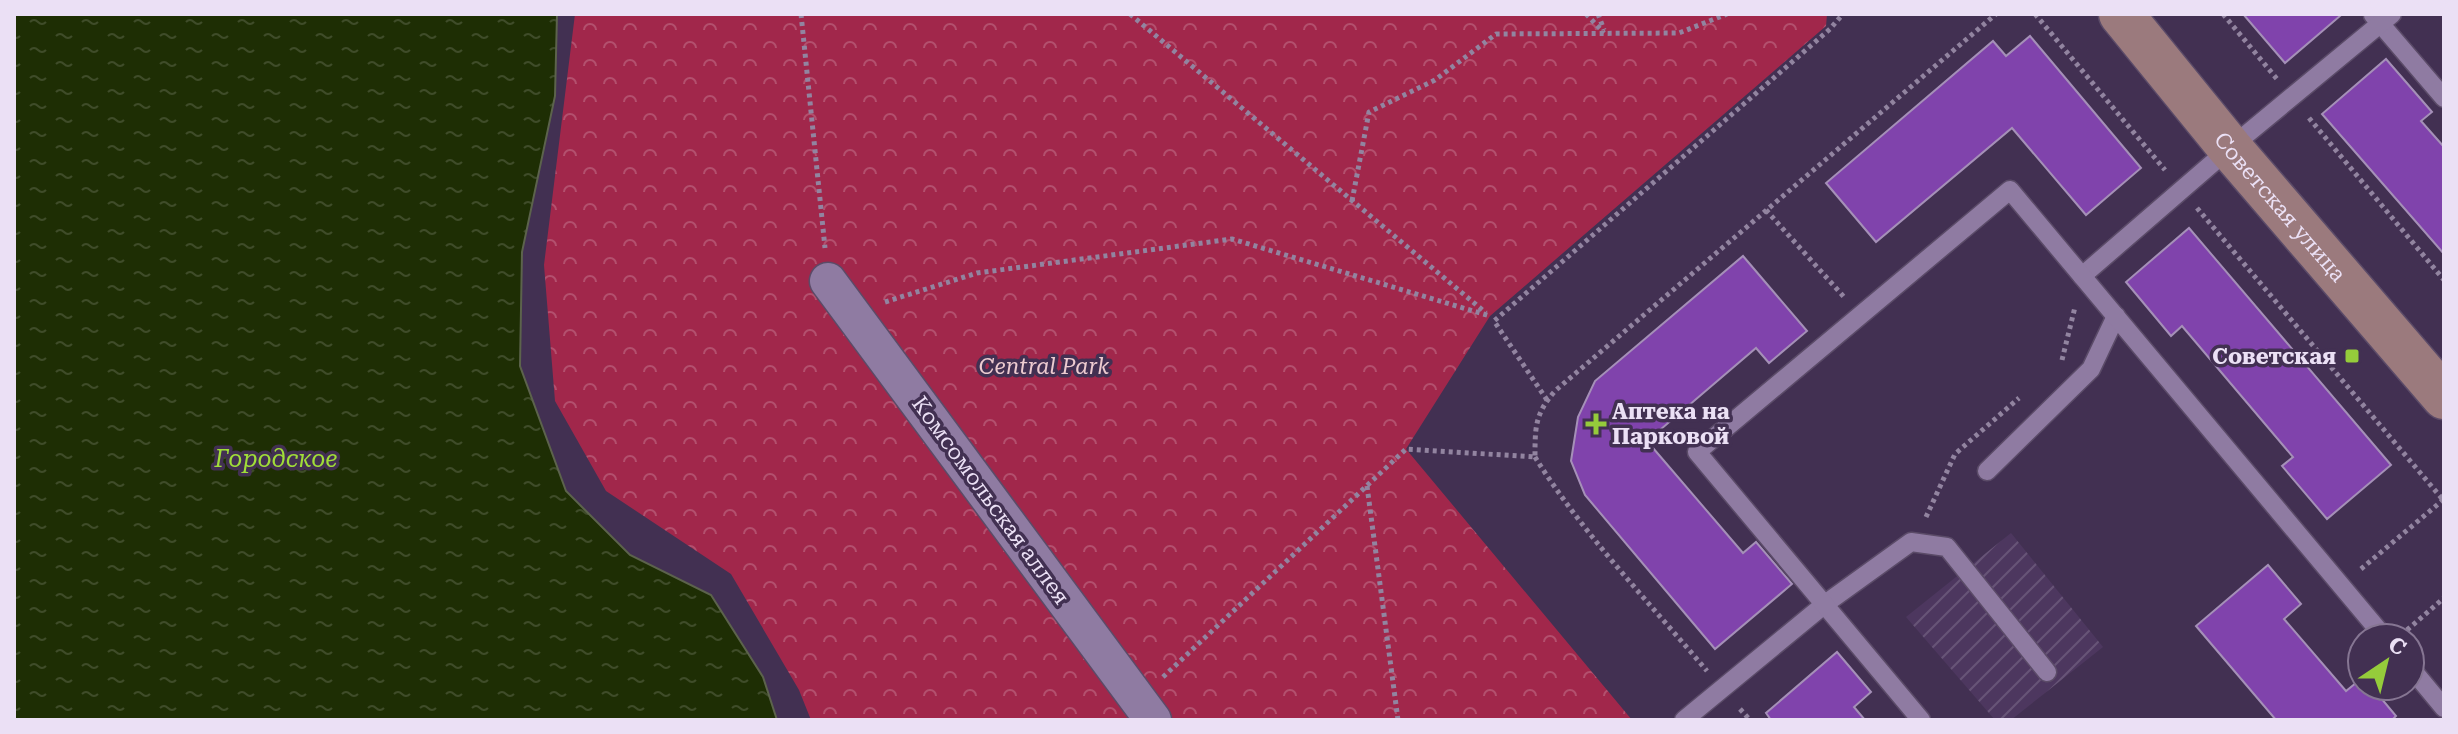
<svg xmlns="http://www.w3.org/2000/svg" width="2458" height="734" font-family="'Roboto Serif',serif">
  <style>
    .industrial { fill: url(#industrial-furrows) }
    .park { fill: url(#park-crowns) }
    .water { fill: url(#water-ripples); stroke: #5c634c; stroke-width: 2 }
    .building { fill: #8043ac; stroke: #a590b8; stroke-width: 2 }
    .lines { fill: none; stroke-linecap: round; stroke-linejoin: round }
    .lane-casing { stroke: #5b4b68; stroke-width: 21 }
    .street-casing { stroke: #5b4b68; stroke-width: 39 }
    .secondary-casing { stroke: #5b4b68; stroke-width: 47 }
    .path { stroke: #9284a0; stroke-width: 5; stroke-dasharray: 4 4; stroke-linecap: butt }
    .lane { stroke: #8f7ba2; stroke-width: 18 }
    .street { stroke: #8f7ba2; stroke-width: 36 }
    .secondary { stroke: #9b7a7d; stroke-width: 44 }
    .poi-dot { fill: #95cc3b; stroke: #423052; stroke-width: 3 }
    .labels { text-anchor: middle; stroke-width: 7; stroke-linejoin: round; paint-order: stroke }
    .street-label { font-size: 22px; fill: #ebe0f5; stroke: #423052 }
    .poi-label { font-size: 22px; font-weight: bold; fill: #ebe0f5; stroke: #423052; text-anchor: end }
    .park-label { font-size: 22px; font-style: italic; fill: #edcbd0; stroke: #423052 }
    .water-label { font-size: 24px; font-style: italic; fill: #a0dd38; stroke: #423052 }
  </style>
  <defs>
    <pattern id="industrial-furrows" width="10" height="10" patternUnits="userSpaceOnUse" patternTransform="scale(2)"><rect width="10" height="10" fill="#4d375f"/><path d="M-1 1l2-2M0 10L10 0M9 11l2-2" fill="none" stroke="#675477"/></pattern>
    <pattern id="park-crowns" width="20" height="18" patternUnits="userSpaceOnUse" patternTransform="scale(2)"><rect width="20" height="18" fill="#a1274b"/><path d="M2 6a3 3 0 1 1 6 0M12 15a3 3 0 1 1 6 0" fill="none" stroke="#b3506e"/></pattern>
    <pattern id="water-ripples" width="26" height="14" patternUnits="userSpaceOnUse" patternTransform="scale(2)"><rect width="26" height="14" fill="#1e2e04"/><path d="M2 4q2-2 4 0t4 0M15 11q2-2 4 0t4 0" fill="none" stroke="#3f4c29"/></pattern>
  </defs>
  <rect width="100%" height="100%" fill="#423052"/>
  <polygon class="industrial" points="2011,533 2103,647 2011,720 1995,720 1906,617"/>
  <polygon class="park" points="575,14 1827,14 1826,26 1490,316 1406,449 1632,720 811,720 799,690 731,574 606,491 555,401 544,265"/>
  <polygon class="water" points="14,14 557,14 555,96 522,252 520,366 566,491 630,555 711,595 763,677 777,720 14,720"/>
  <g class="building">
    <polygon points="2243,14 2338,14 2340,16 2285,63"/>
    <polygon points="2030,36 2141,168 2086,215 2012,128 1876,242 1826,183 1993,41 2006,56"/>
    <polygon points="2386,59 2432,112 2421,121 2444,147 2444,254 2322,114"/>
    <polygon points="2189,228 2391,465 2327,519 2282,466 2293,457 2182,326 2171,336 2126,282"/>
    <polygon points="1743,256 1807,331 1769,363 1756,348 1647,441 1743,553 1756,542 1792,584 1715,649 1585,495 1571,461 1578,417 1595,381"/>
    <polygon points="2268,565 2301,604 2284,619 2346,691 2362,678 2362,686 2371,686 2396,716 2392,720 2276,720 2196,626"/>
    <polygon points="1837,652 1871,692 1854,707 1865,720 1771,720 1766,713"/>
  </g>
  <g class="lines">
    <g class="lane-casing">
      <g id="lane">
        <polyline points="2373,15 2444,98"/>
        <polyline points="2082,276 2230,148 2392,14"/>
        <polyline points="1987,471 2091,369 2116,316"/>
        <polyline points="2410,667 2444,708"/>
        <polyline points="1684,720 1825,604 1911,542 1947,547 2047,672"/>
        <polyline points="1921,720 1697,452 2010,190 2385,638"/>
      </g>
    </g>
    <g class="street-casing">
      <polyline id="street" points="828,281 1153,720"/>
    </g>
    <g class="secondary-casing">
      <g id="secondary">
        <path id="s1" d="M2121,14L2230,148L2444,397"/>
      </g>
    </g>
    <g class="path">
      <polyline points="801,14 825,248"/>
      <polyline points="1130,14 1486,313"/>
      <polyline points="1586,14 1604,33"/>
      <polyline points="1598,14 1604,30"/>
      <polyline points="2035,14 2165,170"/>
      <polyline points="2223,14 2277,79"/>
      <polyline points="2309,118 2444,280"/>
      <polyline points="1352,201 1369,112 1435,80 1496,34 1679,33 1727,14"/>
      <polyline points="2197,208 2444,501"/>
      <polyline points="1766,210 1844,297"/>
      <polyline points="885,302 977,273 1232,239 1490,316"/>
      <polyline points="2062,360 2075,307"/>
      <polyline points="1547,400 1494,321 1830,29 1843,14"/>
      <path d="M1535,457C1582,533 1649,602 1707,671"/>
      <polyline points="1367,486 1398,720"/>
      <polyline points="1926,517 1955,454 2019,398"/>
      <polyline points="2361,569 2443,500"/>
      <polyline points="2407,630 2444,598"/>
      <path d="M1163,677L1406,449L1535,457C1535,427 1535,413 1556,390L1996,14"/>
      <polyline points="1740,709 1750,720"/>
    </g>
    <use href="#lane" class="lane"/>
    <use href="#street" class="street"/>
    <use href="#secondary" class="secondary"/>
  </g>
  <g class="poi-dot">
    <rect x="2344" y="348" width="16" height="16" rx="4"/>
    <path d="M1592 412h8v8h8v8h-8v8h-8v-8h-8v-8h8z"/>
  </g>
  <g class="labels">
    <g class="street-label">
      <text dy="8" stroke="none"><textPath href="#s1" startOffset="250">Советская улица</textPath></text>
      <text transform="translate(991 500) rotate(54)" y="8">Комсомольская аллея</text>
    </g>
    <g class="poi-label">
      <text x="2336" y="364">Советская</text>
      <text x="1612" y="419" text-anchor="start">Аптека на<tspan x="1612" dy="25">Парковой</tspan></text>
    </g>
    <g class="park-label">
      <text x="1044" y="374">Central Park</text>
    </g>
    <g class="water-label">
      <text x="276" y="467">Городское</text>
    </g>
  </g>
  <rect width="2458" height="734" fill="none" stroke="#ebe0f5" stroke-width="32"/>
  <g transform="translate(2386 662) rotate(35)"><circle r="38" fill="#423052" stroke="#867693" stroke-width="2"/>
  <path d="M0-6L14 30L0 20L-14 30Z" fill="#95cc3b"/>
  <text y="-12" font-size="22" font-weight="bold" text-anchor="middle" fill="#ebe0f5">С</text>
  </g>
</svg>
